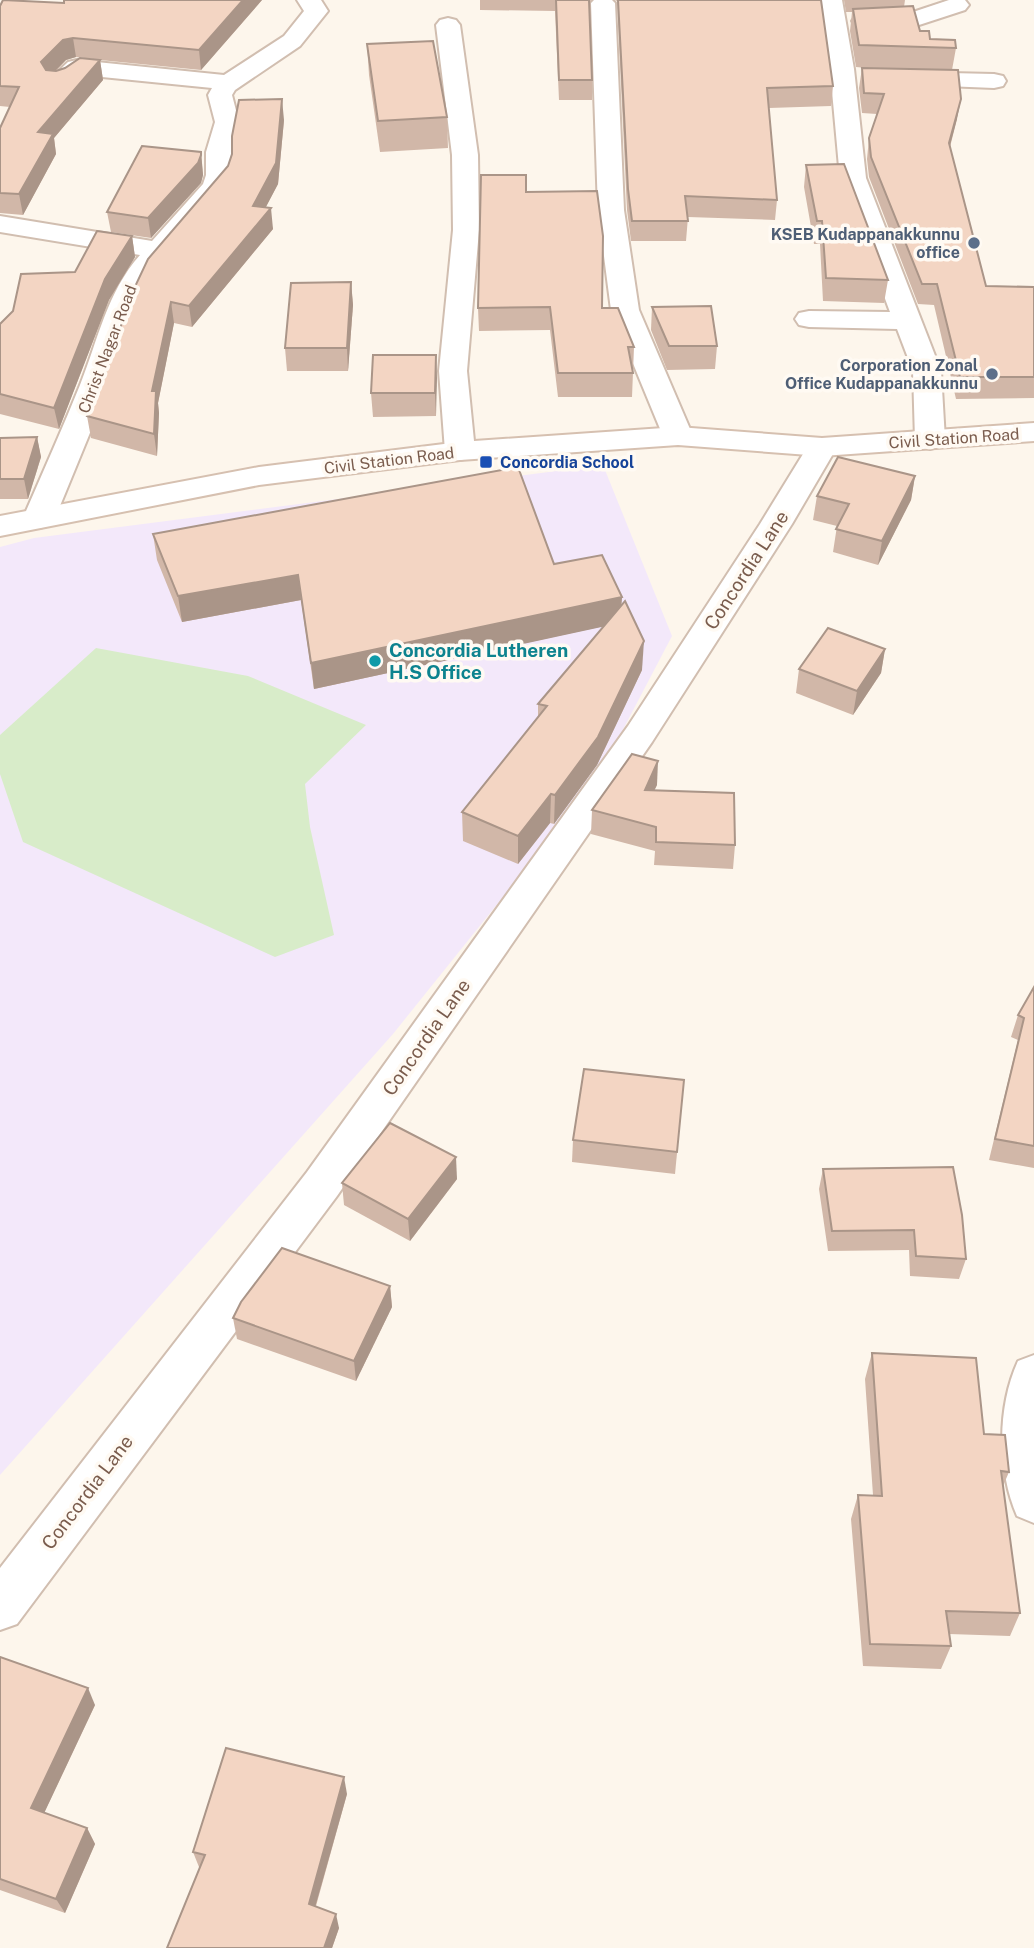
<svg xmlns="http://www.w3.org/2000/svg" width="1034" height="1948" font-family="'Public Sans',sans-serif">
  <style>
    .education { fill: #f3e8fa }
    .green { fill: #d8ecc9 }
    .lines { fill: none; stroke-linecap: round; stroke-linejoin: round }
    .street-casing { stroke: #d1beb0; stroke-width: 4 }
    .secondary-casing { stroke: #d6c0b0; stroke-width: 4 }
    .street { fill: #fff; fill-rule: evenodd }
    .secondary { fill: #fff; fill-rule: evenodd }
    .wall { fill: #d1b7a8; fill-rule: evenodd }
    .shaded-wall { fill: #aa9588 }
    .building { fill: #f3d5c3; stroke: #aa9588; stroke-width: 2 }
    .service-dot { fill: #5c6f8a; stroke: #fffaf3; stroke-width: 2.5 }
    .transit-dot { fill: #1a4fb4; stroke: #fffaf3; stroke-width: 2.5 }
    .culture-dot { fill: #0f9aa8; stroke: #fffaf3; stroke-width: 2.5 }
    .labels { text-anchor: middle; stroke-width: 7; stroke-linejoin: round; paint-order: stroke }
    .far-service-label { font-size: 16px; font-weight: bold; fill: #4e5e75; stroke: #fffaf3; text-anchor: end }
    .far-street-label { font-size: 16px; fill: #7a5c4d; stroke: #fffaf3 }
    .far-transit-label { font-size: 16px; font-weight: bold; fill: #164399; stroke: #fffaf3; text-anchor: start }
    .street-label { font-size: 19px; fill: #7a5c4d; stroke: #fffaf3 }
    .culture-label { font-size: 19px; font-weight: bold; fill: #0d838f; stroke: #fffaf3; text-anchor: start }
  </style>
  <rect width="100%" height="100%" fill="#fdf6ec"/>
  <polygon class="education" points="603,465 672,636 596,781 393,1034 0,1475 0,547 34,538"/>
  <polygon class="green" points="96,648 248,676 366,725 305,784 310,827 334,935 275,957 23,842 0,774 0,735"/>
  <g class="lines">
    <g class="street-casing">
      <g id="street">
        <path d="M297,0H321L328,11L300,46L235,90L232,95L239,122L232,152V175L228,186L149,279L132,315L110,384L55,518L50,525L39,528L28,525L23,518C42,474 62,430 80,385C98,340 107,292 140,255L0,232V216L152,241L203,184L206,175V152L215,122L208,95L212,88L82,75C71,84 65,91 50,87L47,82L68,62L77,60L224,75L284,36L304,11Z"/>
        <polygon points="594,0 612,0 615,3 624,210 639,310 693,436 689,442 678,445 667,442 663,436 611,310 598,210 591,3"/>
        <polygon points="818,0 842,0 854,69 866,178 941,371 945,440 941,446 930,449 919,446 915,440 913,371 897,329 809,327 799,325 795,319 799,313 809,311 890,312 840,178 830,69"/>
        <polygon points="949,0 965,0 969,5 965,10 919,25 864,28 856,26 852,21 856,16 864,14 916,11"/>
        <polygon points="448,18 456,20 460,25 478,155 479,230 467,371 475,451 471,457 460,460 449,457 445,451 439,371 453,230 452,155 436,25 440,20"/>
        <polygon points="905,72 994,74 1003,76 1006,81 1003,86 994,88 896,84 893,79 896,74"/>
        <polygon points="822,438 833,441 837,447 792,524 652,742 337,1196 17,1624 0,1630 0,1568 307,1172 628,726 760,524 811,441"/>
        <path d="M1034,1355V1523L1017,1516C997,1470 997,1407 1018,1361Z"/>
      </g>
    </g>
    <g class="secondary-casing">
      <polygon id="secondary" points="1034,423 1034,441 822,456 678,445 460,460 259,485 0,536 0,516 259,467 460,442 678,427 822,438"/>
    </g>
    <use href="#street" class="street"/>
    <use href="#secondary" class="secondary"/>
  </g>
  <g class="wall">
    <path d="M262,0L201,70L100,60L103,80L54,138L56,154L23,215L0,213V128L10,107L0,106V6L64,3ZM76,57L93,59L56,71L66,60Z"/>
    <polygon points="480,0 591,0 590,2 592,80 592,100 559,100 555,11 480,10"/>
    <polygon points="615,0 821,0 833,86 831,106 769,108 777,200 775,220 688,217 686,241 631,241 627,210 617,1"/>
    <polygon points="844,0 905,0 904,7 920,31 930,39 956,48 952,70 957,119 950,147 986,286 1034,287 1034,398 956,399 934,305 918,304 869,177 867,159 869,138 877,114 862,113 859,88 862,68 867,68 856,67 850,31 852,12 846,12"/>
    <polygon points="367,44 447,117 448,148 380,152 369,75"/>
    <polygon points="284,120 278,184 265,208 273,229 192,327 174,323 158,403 159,413 157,456 91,438 87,416"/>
    <polygon points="201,152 203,175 201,183 151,238 111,232 107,212"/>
    <polygon points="806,165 888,280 884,303 823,301 820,244 814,244 804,187"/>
    <polygon points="526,192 602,308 634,347 632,397 558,397 550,330 479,331 478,308"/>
    <polygon points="132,236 135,257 109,300 59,429 0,414 0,324 75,272"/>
    <polygon points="351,282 353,305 348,371 287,371 285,348"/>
    <polygon points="652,307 717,346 715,369 667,370 651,330"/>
    <polygon points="436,355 436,416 373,417 371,393"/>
    <polygon points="37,437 41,457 28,499 0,499 0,438"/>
    <polygon points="915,476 911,500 878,565 833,552 837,526 813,520 817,496"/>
    <polygon points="153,534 554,564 622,597 621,606 642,670 597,765 554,824 550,823 518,864 463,841 462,812 538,718 538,704 604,626 314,689 301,600 182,622 157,560"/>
    <polygon points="885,649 881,673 853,715 796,693 799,669"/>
    <polygon points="657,785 654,790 735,845 733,869 654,865 655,851 591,834 592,810"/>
    <polygon points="1034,987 1034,1168 989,1160 1018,1040 1011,1037 1018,1015"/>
    <polygon points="684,1080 675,1174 572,1162 573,1140"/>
    <polygon points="823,1169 966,1259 959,1279 910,1276 909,1250 828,1251 819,1189"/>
    <polygon points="457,1179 410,1241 344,1205 342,1183"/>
    <polygon points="390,1286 392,1307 356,1381 237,1339 233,1318"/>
    <polygon points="872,1353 984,1434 1009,1472 1003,1486 1020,1613 1010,1636 949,1634 951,1646 941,1669 863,1666 851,1519 858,1495 873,1495 865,1379"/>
    <polygon points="0,1657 95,1705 44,1813 87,1828 95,1844 65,1913 0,1890"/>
    <polygon points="347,1794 316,1906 339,1928 332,1948 168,1948 200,1867 199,1867 193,1852"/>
  </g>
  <g class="shaded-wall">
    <polygon points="243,0 262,0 201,70 199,50"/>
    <polygon points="73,38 76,57 66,60 44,82 41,62 63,40"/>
    <polygon points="100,60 103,80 54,138 56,154 23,215 19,194 38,132"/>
    <polygon points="282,99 284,120 278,184 256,226 271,208 273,229 192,327 189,306"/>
    <polygon points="961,99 957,119 945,164 949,143"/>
    <polygon points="201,152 203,175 201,183 151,238 148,218"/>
    <polygon points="132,236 135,257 109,300 59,429 54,408 105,279"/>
    <polygon points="351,282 353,305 348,371 347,348"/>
    <polygon points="171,302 174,323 158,403 159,413 157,456 154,434 152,391"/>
    <polygon points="436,355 437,378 436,416 435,393"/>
    <polygon points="37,437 41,457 28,499 24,479"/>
    <polygon points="915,476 911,500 878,565 882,541"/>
    <polygon points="298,575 301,600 182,622 178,596"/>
    <polygon points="622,597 620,623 314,689 311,663"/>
    <polygon points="644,641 642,670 597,765 554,824 555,795"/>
    <polygon points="885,649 881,673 853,715 857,691"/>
    <polygon points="658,761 657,785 643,814 645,790"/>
    <polygon points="551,794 550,823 518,864 518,836"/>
    <polygon points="456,1157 457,1179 410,1241 408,1219"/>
    <polygon points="390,1286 392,1307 356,1381 354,1361"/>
    <polygon points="88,1688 95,1705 39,1824 31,1808"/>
    <polygon points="344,1777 347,1794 312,1918 309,1904"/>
    <polygon points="87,1828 95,1844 65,1913 56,1899"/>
    <polygon points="336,1914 339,1928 332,1948 324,1948"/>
  </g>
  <g class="building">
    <polygon points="3,0 64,3 64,0 243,0 199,50 73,38 63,40 41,62 46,70 56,71 65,68 80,58 100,60 38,132 53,134 19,194 0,193 0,128 19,87 0,86 0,6"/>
    <polygon points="556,0 589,0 592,80 559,80"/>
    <polygon points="618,0 821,0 833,86 767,88 777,200 685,196 688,221 632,221 628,189"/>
    <polygon points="913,6 920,31 929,31 930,39 955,40 956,48 859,45 853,9"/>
    <polygon points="433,41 447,117 378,121 367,44"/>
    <polygon points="862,68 958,70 961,99 949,143 986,286 1034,287 1034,377 960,377 937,284 922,284 871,157 869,138 884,94 864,93"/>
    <polygon points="282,99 276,163 253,206 271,208 189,306 171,302 152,391 156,391 154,434 87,416 109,363 131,295 148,259 228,166 232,154 232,136 239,100"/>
    <polygon points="142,146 201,152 201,155 198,163 148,218 107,212"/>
    <polygon points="844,164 888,280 826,278 822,221 817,221 806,165"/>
    <polygon points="481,175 526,175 526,192 597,191 603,236 602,308 618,308 634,347 628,347 633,373 558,373 550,307 478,308"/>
    <polygon points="97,231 132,236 105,279 54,408 0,394 0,324 13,311 21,274 75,272"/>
    <polygon points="351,282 347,348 285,348 291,283"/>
    <polygon points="711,306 717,346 669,346 652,307"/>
    <polygon points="373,355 436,355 435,393 371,393"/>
    <polygon points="37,437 24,479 0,479 0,438"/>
    <polygon points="838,457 915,476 882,541 836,529 849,504 817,496"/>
    <polygon points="518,467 554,564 602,555 622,597 311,663 298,575 178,596 153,534"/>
    <polygon points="625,601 644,641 598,737 555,795 551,794 518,836 462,812 547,706 538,704"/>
    <polygon points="828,628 885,649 857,691 799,669"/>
    <polygon points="632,754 658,761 645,790 734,793 735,845 656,842 656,827 592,810"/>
    <polygon points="1034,987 1034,1146 995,1139 1024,1018 1018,1015"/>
    <polygon points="584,1069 684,1080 677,1152 573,1140"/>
    <polygon points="390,1123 456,1157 408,1219 342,1183"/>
    <polygon points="953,1167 962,1215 966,1259 916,1256 914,1230 832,1231 823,1169"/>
    <polygon points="282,1248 390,1286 354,1361 233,1318 241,1302"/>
    <polygon points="872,1353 976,1358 984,1434 1005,1435 1009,1472 1001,1471 1020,1613 946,1611 951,1646 870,1644 858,1495 882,1496"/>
    <polygon points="0,1657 88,1688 31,1808 87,1828 56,1899 0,1879"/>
    <polygon points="226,1748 344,1777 309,1904 336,1914 324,1948 167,1948 205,1855 193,1852"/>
  </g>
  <g class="service-dot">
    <circle cx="974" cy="243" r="7"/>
    <circle cx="992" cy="374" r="7"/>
  </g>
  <rect class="transit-dot" x="479" y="455" width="14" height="14" rx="3.5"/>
  <circle class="culture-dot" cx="375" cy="661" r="7"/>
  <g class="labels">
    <g class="far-service-label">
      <text x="960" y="240">KSEB Kudappanakkunnu<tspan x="960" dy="18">office</tspan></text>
      <text x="978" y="371">Corporation Zonal<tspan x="978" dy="18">Office Kudappanakkunnu</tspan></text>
    </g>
    <g class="far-street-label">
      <text transform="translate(107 349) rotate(-69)" y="6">Christ Nagar Road</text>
      <text transform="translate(954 438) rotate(-4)" y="6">Civil Station Road</text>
      <text transform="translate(389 460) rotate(-7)" y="6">Civil Station Road</text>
    </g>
    <g class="far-transit-label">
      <text x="500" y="468">Concordia School</text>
    </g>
    <g class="street-label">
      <text transform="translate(746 570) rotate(-57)" y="7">Concordia Lane</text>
      <text transform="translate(426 1037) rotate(-55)" y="7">Concordia Lane</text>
      <text transform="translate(87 1492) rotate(-53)" y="7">Concordia Lane</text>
    </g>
    <g class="culture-label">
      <text x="389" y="657">Concordia Lutheren<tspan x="389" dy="22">H.S Office</tspan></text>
    </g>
  </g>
</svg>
